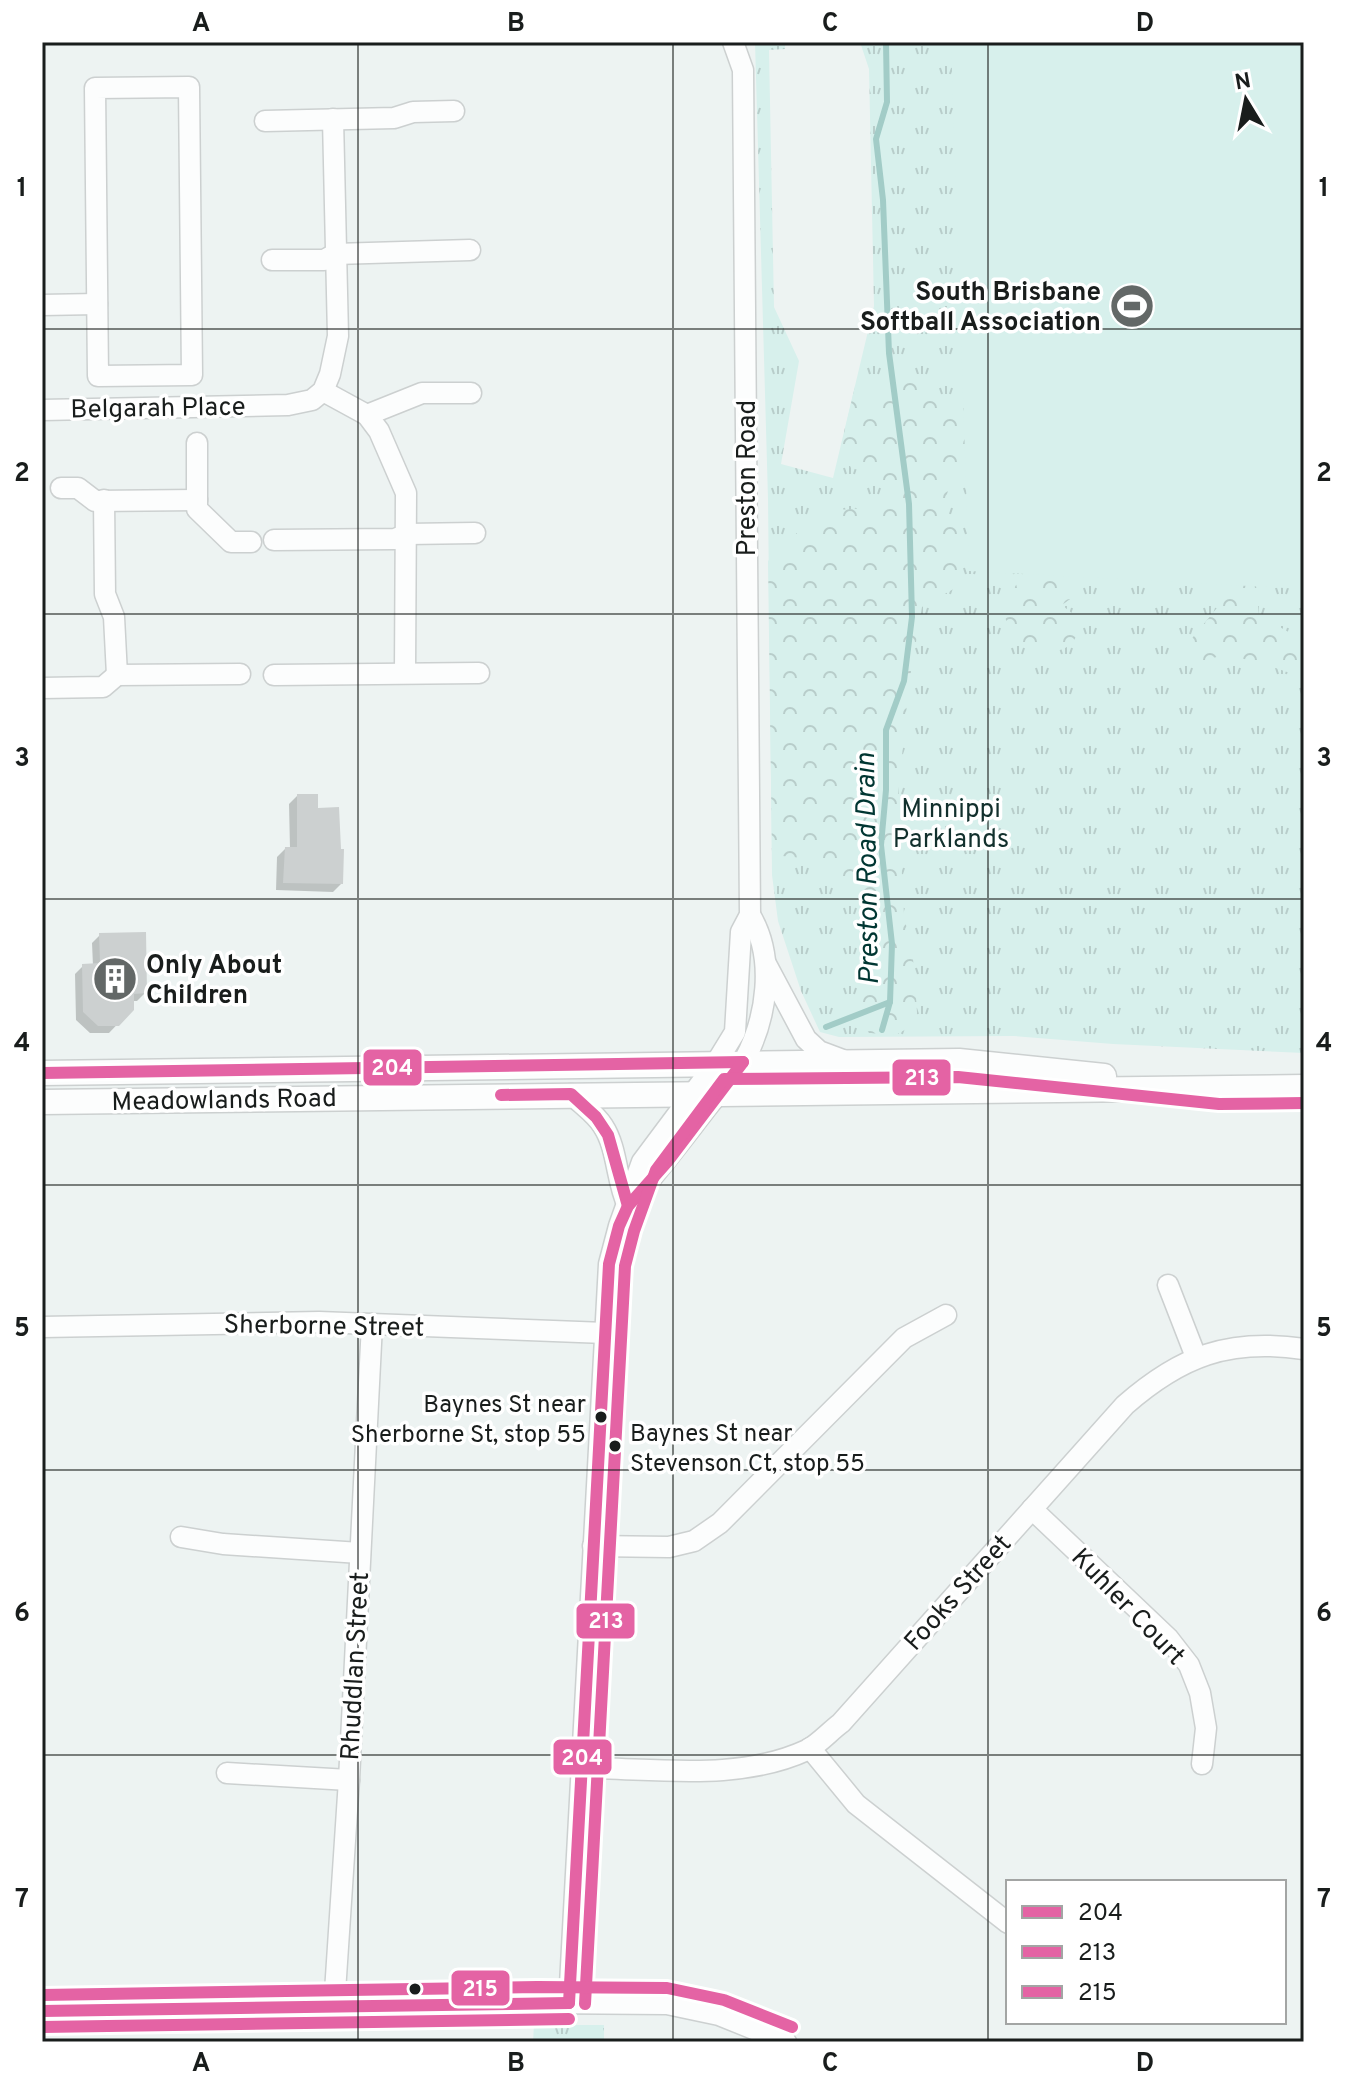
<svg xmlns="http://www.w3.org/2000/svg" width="1346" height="2084" font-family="Overpass,sans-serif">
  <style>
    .grass { fill: url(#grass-tufts) }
    .forest { fill: url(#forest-crowns) }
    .pitch { fill: #d7f0ec }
    .shadow { fill: #0003 }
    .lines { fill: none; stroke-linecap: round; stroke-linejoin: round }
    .stream { stroke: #a2ccc7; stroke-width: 6 }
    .building { fill: #ccd0d0 }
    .minor-casing { stroke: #ccd0d0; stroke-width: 23 }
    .major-casing { stroke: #ccd0d0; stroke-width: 27 }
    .minor { stroke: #fcfdfd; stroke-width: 20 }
    .major { stroke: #fcfdfd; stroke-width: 24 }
    .bus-1-casing { stroke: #fff; stroke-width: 18 }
    .bus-2-casing { stroke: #fff; stroke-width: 18 }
    .bus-3-casing { stroke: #fff; stroke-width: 18 }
    .bus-1 { stroke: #e463a4; stroke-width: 12 }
    .bus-2 { stroke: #e463a4; stroke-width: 12 }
    .bus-3 { stroke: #e463a4; stroke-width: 12 }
    .grid { fill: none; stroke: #191d1c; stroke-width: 2; stroke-opacity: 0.55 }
    .bus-dot { fill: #191d1c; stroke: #fff; stroke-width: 3 }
    .labels { text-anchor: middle; stroke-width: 7; stroke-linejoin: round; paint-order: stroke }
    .bus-label { font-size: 24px; fill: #191d1c; stroke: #fff; text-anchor: end }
    .poi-label { font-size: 26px; font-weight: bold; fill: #191d1c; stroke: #fff; text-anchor: end }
    .street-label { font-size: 26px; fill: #191d1c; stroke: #fff }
    .park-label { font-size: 26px; fill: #12302d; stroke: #fff }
    .water-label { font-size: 28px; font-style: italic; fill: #003632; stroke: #fff }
    .line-badge { stroke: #fff; stroke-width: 3 }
    .badge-label { font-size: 22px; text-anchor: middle; font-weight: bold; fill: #fff }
    .neatline { fill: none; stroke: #191d1c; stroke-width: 3 }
    .grid-label { font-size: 26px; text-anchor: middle; font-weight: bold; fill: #191d1c }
  </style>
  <defs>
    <pattern id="grass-tufts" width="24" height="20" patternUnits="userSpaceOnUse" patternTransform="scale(2)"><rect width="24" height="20" fill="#d7f0ec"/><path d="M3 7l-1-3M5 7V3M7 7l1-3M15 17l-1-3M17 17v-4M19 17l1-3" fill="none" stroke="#b8cdca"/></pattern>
    <pattern id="forest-crowns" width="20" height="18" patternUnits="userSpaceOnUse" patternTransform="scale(2)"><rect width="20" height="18" fill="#d7f0ec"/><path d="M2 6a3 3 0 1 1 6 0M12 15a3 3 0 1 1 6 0" fill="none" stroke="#b8cdca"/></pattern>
  </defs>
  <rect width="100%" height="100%" fill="#edf3f2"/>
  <g class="grass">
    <polygon points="755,42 785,42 785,49 769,50 774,307 799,361 781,464 833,478 874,306 869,69 860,42 1206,42 1304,548 1304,1053 1113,1044 1014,1036 839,1037 820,1032 801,991 778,921 772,875 768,499"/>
    <polygon points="534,2025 604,2025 604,2042 533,2042"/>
  </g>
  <g class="forest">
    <path d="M903,369L928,378L945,409L954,417L972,416L966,459L957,463L947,494L949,514L960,519L964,535L957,587L922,607L909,683L898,797L904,915L913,959L916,995L917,1013L913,1025L896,1035L869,1033L854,1010L863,988L859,973L875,937L854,890L824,860L772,855L768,561C808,522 820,504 880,510L886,491L881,476L851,468L841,447L855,386L877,398L885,380Z"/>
    <path d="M1026,569L1083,577L1081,591L1062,605L1079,619C1079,628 1078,636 1072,643C1050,664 1007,644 1005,614C1004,600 1019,582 1026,569Z"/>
    <polygon points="1229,580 1256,585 1259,615 1297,637 1304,638 1304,678 1259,662 1224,655 1202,661 1184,648 1221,603"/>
  </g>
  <polygon class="pitch" points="951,42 1304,42 1304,589 969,571"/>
  <g class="shadow">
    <polygon points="297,796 316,810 339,851 341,884 333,892 276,890 277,857 285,849 290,849 289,804"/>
    <polygon points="100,935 145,993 137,1001 132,1001 132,1009 109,1033 90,1033 76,1020 75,974 83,966 93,966 92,943"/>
  </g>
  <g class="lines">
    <g class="stream">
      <polyline points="826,1027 890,1002"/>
      <polyline points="882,1030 890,1002 892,944 881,845 886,790 886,730 904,681 912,617 909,504 889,353 883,200 876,139 887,102 886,42"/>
    </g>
  </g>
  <g class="building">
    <polygon points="297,794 318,794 318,808 339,807 341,849 344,849 343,884 283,883 285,847 297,847"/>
    <polygon points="146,932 147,993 134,994 134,1010 119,1026 98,1026 83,1012 82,964 100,963 99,933"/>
  </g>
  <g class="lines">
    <g class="minor-casing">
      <g id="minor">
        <polygon points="189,87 192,375 98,376 95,88"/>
        <polyline points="265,121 394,118 413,112 454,111"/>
        <polyline points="272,260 324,260 335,254 470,250"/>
        <polyline points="42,305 97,304"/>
        <polyline points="323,391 367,415 379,431 406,493 405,673"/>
        <polyline points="42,410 288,405 312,400 323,391 330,374 338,336 333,119"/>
        <polyline points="367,415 422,393 471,393"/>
        <polyline points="197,443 197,509 231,542 251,542"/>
        <polyline points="61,488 78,488 95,501 197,500"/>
        <polyline points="104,500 105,594 114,617 117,675 240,674"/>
        <polyline points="274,540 395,539 407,534 475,533"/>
        <polyline points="274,675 479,673"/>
        <polyline points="42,688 103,687 117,675"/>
        <polyline points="766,964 806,1039 819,1051 843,1060"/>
        <path d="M571,1094C581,1104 596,1114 603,1126C618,1149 616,1181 628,1206"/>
        <path d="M633,1200C660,1169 684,1137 709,1105C720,1091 735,1077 744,1061C767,1018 776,958 750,915"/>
        <polyline points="1168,1285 1196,1357"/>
        <polyline points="42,1327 319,1322 605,1333"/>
        <polyline points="1032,1509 1168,1638 1189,1665 1200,1693 1206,1728 1202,1764"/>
        <polyline points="181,1537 223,1544 360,1553"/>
        <polyline points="593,1546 669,1547 694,1541 720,1523 904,1338 946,1315"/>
        <polyline points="810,1748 856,1804 1008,1923"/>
        <path d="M581,1768C656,1768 738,1782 807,1750C819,1744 830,1731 841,1723L1125,1405C1181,1356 1229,1338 1304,1349"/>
        <polyline points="227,1773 349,1780"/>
        <polyline points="569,2003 609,1264 619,1226 642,1162 716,1063 735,1032 741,932 750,915 743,70 733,42"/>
        <polyline points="334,2007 349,1780 372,1324"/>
        <polyline points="42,2011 537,2003 667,2004 719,2015 786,2042"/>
      </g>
    </g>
    <g class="major-casing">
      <g id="major">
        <polyline points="42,1073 959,1061 1104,1076"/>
        <polyline points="42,1102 1304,1087"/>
      </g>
    </g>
    <use href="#minor" class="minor"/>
    <use href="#major" class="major"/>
    <g class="bus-1-casing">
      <g id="bus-1">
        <polyline points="42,1073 743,1062"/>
        <polyline points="501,1095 571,1094 596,1117 608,1135 628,1206"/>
        <polyline points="569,2003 609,1264 619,1226 628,1206 667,1162 743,1062"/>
        <polyline points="42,2011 569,2003"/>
      </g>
    </g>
    <g class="bus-2-casing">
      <g id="bus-2">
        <polyline points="585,2004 625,1266 634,1231 656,1170 724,1079 958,1077 1219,1104 1304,1103"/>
        <polyline points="42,2027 569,2019"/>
      </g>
    </g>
    <g class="bus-3-casing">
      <polyline id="bus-3" points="42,1995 537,1987 667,1988 724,2000 792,2027"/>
    </g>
    <use href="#bus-1" class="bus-1"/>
    <use href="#bus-2" class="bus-2"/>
    <use href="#bus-3" class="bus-3"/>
  </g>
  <path class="grid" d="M358,42V2042M673,42V2042M988,42V2042M42,329H1304M42,614H1304M42,899H1304M42,1185H1304M42,1470H1304M42,1755H1304"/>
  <defs>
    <g id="stadium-disc" transform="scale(2.3)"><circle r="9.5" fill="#636867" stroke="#fff"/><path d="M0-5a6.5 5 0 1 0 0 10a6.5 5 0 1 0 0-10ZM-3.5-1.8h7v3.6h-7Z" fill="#fff"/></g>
    <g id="building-disc" transform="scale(2.3)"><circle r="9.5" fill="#636867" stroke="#fff"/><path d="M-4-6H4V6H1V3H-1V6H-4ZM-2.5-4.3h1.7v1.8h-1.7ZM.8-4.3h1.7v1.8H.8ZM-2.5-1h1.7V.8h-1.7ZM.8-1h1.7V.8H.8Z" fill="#fff"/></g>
  </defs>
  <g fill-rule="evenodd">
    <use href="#stadium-disc" x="1132" y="306"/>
    <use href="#building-disc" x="115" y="979"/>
  </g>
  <g class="bus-dot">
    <circle cx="601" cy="1417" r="7"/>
    <circle cx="615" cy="1446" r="7"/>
    <circle cx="415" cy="1989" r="7"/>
  </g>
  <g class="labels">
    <g class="bus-label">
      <text x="586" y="1412">Baynes St near<tspan x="586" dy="30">Sherborne St, stop 55</tspan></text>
      <text x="630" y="1441" text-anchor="start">Baynes St near<tspan x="630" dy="30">Stevenson Ct, stop 55</tspan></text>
    </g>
    <g class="poi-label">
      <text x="1101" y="300">South Brisbane<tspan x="1101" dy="30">Softball Association</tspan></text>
      <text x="146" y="973" text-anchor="start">Only About<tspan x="146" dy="30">Children</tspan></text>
    </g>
    <g class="street-label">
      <text transform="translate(158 407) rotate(-1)" y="9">Belgarah Place</text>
      <text transform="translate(746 478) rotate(-90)" y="9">Preston Road</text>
      <text transform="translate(224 1099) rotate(-1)" y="9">Meadowlands Road</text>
      <text transform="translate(324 1325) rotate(1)" y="9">Sherborne Street</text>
      <text transform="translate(957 1592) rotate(-48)" y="9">Fooks Street</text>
      <text transform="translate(1129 1606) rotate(46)" y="9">Kuhler Court</text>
      <text transform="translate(354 1666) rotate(-87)" y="9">Rhuddlan Street</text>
    </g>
    <g class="park-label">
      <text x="951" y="817">Minnippi<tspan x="951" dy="30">Parklands</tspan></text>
    </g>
    <g class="water-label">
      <text transform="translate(866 869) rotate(-91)" y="10">Preston Road Drain</text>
    </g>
  </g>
  <g class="line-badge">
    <rect x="362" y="1048" width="61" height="39" rx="8" fill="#e463a4"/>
    <rect x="891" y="1058" width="61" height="39" rx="8" fill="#e463a4"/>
    <rect x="575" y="1602" width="61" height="38" rx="8" fill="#e463a4"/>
    <rect x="552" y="1738" width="61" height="38" rx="8" fill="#e463a4"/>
    <rect x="450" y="1969" width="61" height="38" rx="8" fill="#e463a4"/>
  </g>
  <g class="badge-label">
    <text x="392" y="1075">204</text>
    <text x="922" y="1085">213</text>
    <text x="606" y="1628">213</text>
    <text x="582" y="1765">204</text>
    <text x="480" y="1996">215</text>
  </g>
  <rect width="1346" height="2084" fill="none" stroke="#ffffff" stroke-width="88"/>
  <rect x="1006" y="1880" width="280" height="144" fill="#ffffff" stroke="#a3a5a4" stroke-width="2"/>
  <rect x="1022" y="1906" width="40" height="12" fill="#e463a4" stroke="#a3a5a4" stroke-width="2"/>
  <text x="1078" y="1920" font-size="24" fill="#191d1c">204</text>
  <rect x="1022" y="1946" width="40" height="12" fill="#e463a4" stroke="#a3a5a4" stroke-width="2"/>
  <text x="1078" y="1960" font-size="24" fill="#191d1c">213</text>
  <rect x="1022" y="1986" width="40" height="12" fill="#e463a4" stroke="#a3a5a4" stroke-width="2"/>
  <text x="1078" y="2000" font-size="24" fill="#191d1c">215</text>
  <g transform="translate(1246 100) rotate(350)" stroke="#ffffff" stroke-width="6" paint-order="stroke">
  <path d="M0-6L14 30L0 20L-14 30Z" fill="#191d1c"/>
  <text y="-12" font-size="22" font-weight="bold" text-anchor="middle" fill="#191d1c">N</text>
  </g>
  <rect x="44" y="44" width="1258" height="1996" class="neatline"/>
  <g class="grid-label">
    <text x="201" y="31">A</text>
    <text x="516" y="31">B</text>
    <text x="830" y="31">C</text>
    <text x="1145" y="31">D</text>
    <text x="22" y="196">1</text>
    <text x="1324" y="196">1</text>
    <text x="22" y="481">2</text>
    <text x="1324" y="481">2</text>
    <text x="22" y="766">3</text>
    <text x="1324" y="766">3</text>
    <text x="22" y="1051">4</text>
    <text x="1324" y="1051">4</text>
    <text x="22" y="1336">5</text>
    <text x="1324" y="1336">5</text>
    <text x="22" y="1621">6</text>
    <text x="1324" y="1621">6</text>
    <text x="22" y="1907">7</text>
    <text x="1324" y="1907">7</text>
    <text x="201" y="2071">A</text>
    <text x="516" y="2071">B</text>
    <text x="830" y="2071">C</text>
    <text x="1145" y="2071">D</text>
  </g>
</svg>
